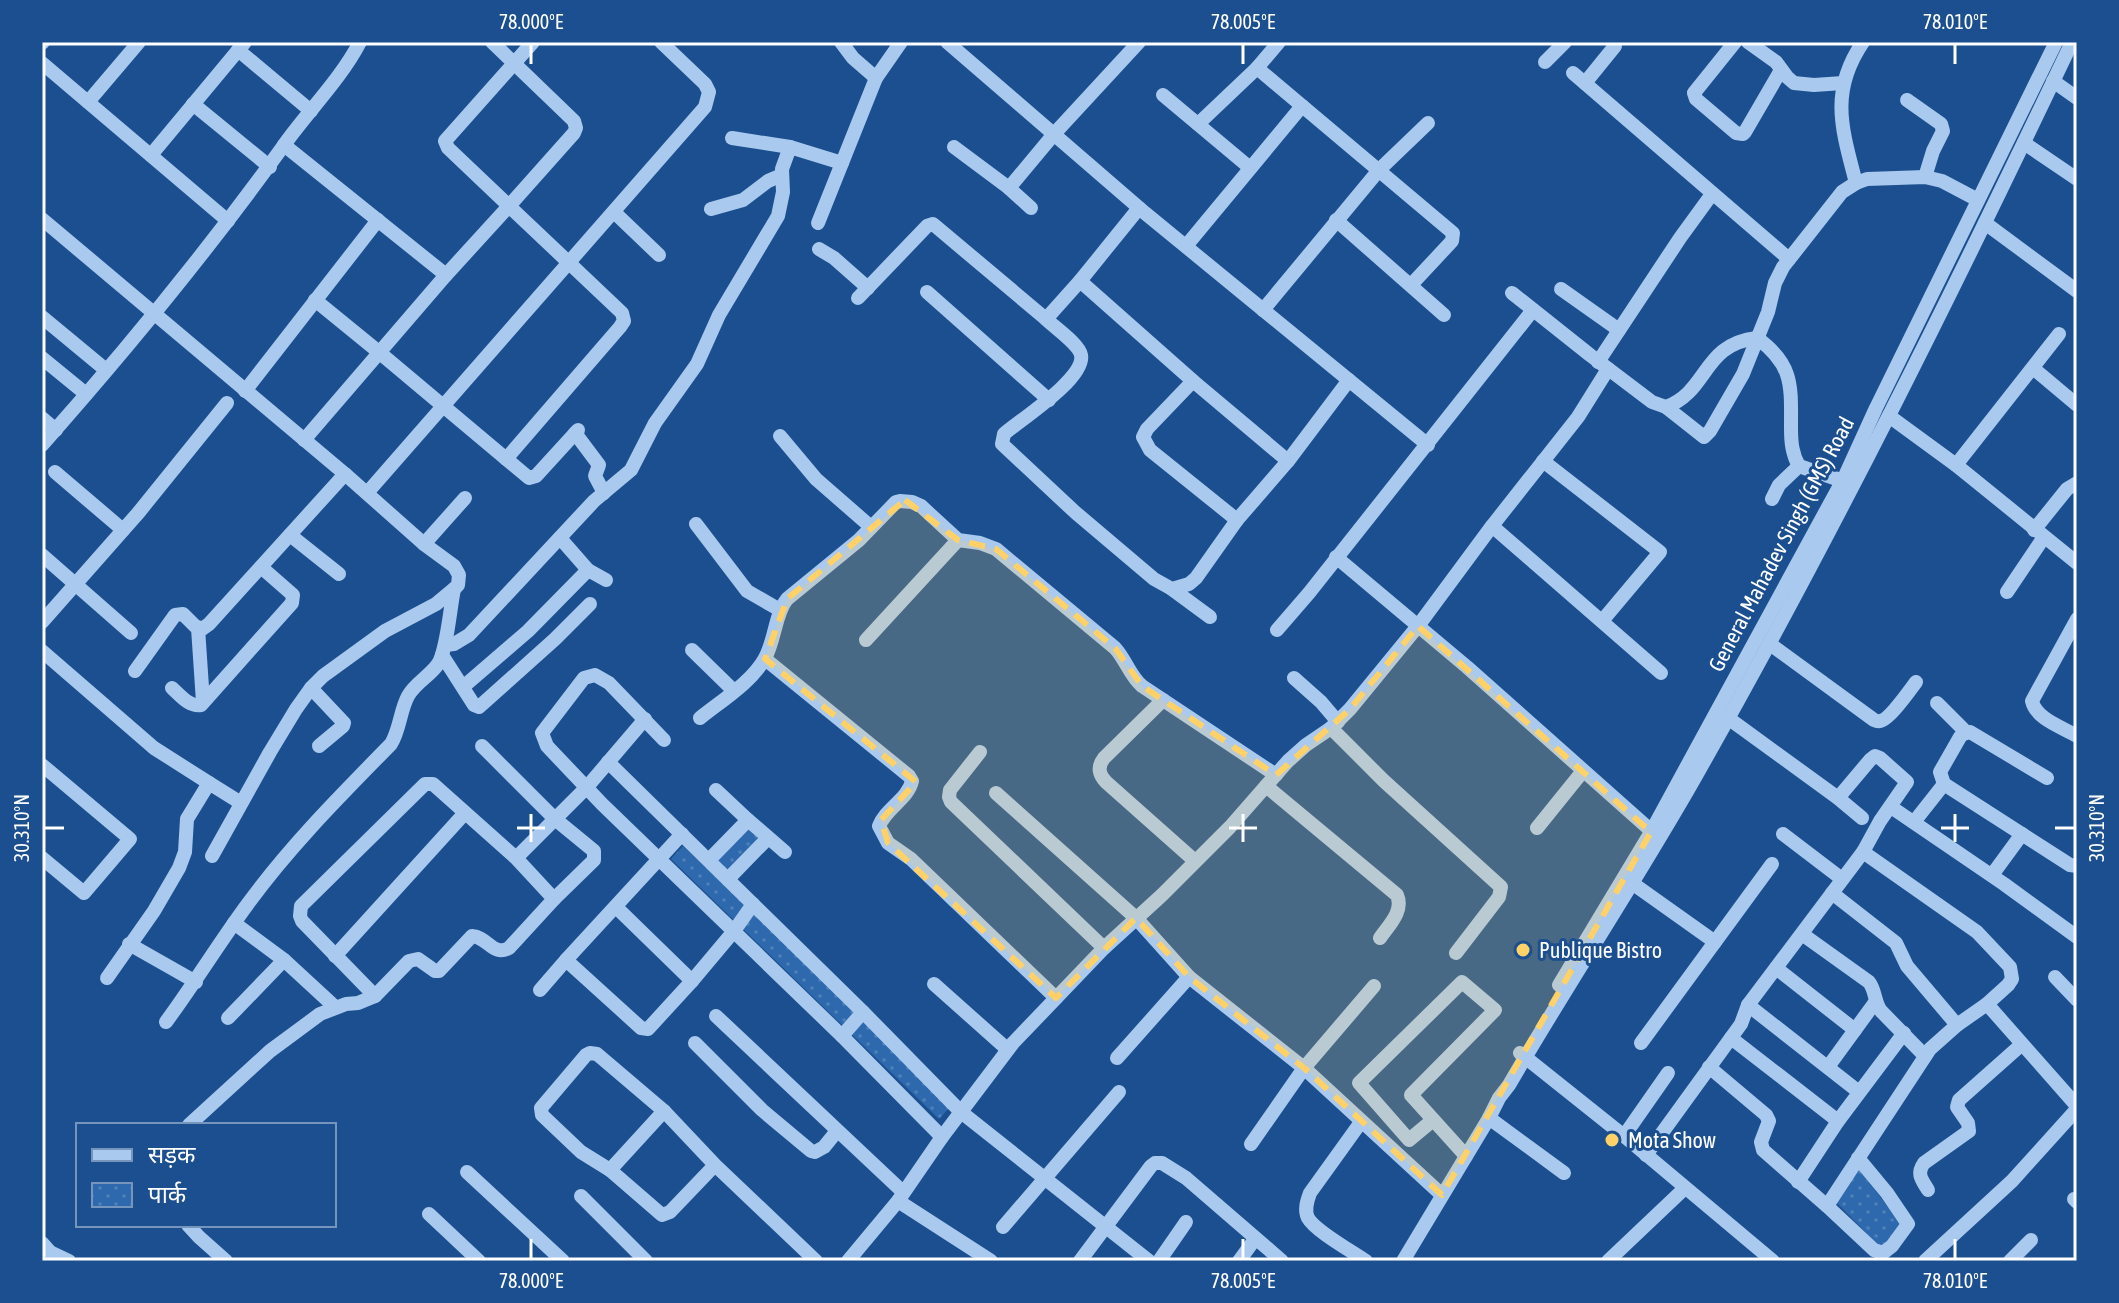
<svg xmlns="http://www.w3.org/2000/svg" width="2119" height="1303" font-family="'Asap Condensed','Noto Sans Devanagari',sans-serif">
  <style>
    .park { fill: url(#park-dots) }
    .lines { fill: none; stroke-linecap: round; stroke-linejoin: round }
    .minor { stroke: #a9c9ee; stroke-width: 14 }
    .marked { fill: #ffd166; fill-opacity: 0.2; stroke: #ffd166; stroke-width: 6; stroke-dasharray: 16 10; stroke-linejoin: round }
    .ticks { fill: none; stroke: #fff; stroke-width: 3 }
    .poi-dot { fill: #ffd166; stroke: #1b4f8f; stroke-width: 3 }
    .labels { text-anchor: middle; stroke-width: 6; stroke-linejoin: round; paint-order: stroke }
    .street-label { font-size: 22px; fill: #fff; stroke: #1b4f8f }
    .poi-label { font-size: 22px; fill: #fff; stroke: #1b4f8f; text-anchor: start }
    .neatline { fill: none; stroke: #fff; stroke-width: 3 }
    .ticks-label { font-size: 20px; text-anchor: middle; fill: #fff }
  </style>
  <defs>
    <pattern id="park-dots" width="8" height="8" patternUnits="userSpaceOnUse" patternTransform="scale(2)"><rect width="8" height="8" fill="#2e69ad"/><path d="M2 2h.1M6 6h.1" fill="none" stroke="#4d80b9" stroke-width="1.8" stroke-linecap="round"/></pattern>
  </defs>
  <rect width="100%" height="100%" fill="#1b4f8f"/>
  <g class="park">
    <polygon points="748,827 762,837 722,881 951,1106 939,1119 671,859 683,846 706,868"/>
    <polygon points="1857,1167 1902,1225 1882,1249 1834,1200"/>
  </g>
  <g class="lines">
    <g class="minor">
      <polyline points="492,42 574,121 576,128 574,133 509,206 448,148 445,141 533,42"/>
      <polyline points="841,42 853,58 876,78 901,42"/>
      <polyline points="947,42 1145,213 1428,445"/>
      <polyline points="1735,42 1694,93 1696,99 1736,133 1743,134 1745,132 1781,70"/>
      <polyline points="1748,42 1776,62 1787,77 1794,83 1814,85 1843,83"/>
      <polyline points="42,43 43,42"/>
      <polyline points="238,50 311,111"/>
      <polyline points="1545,62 1565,42"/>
      <polyline points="42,63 228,221"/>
      <polyline points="1257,68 1453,233 1452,241 1411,285"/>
      <polyline points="1573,73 1789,259"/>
      <polyline points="2053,81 2077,98"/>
      <polyline points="1585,83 1615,46"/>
      <polyline points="1163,95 1249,167"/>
      <polyline points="1907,100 1941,124 1943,131 1933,151 1925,177"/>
      <polyline points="88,102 139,42"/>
      <polyline points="193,104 270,167"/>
      <polyline points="1198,124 1257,68 1279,42"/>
      <polyline points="732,138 790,147"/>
      <polyline points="2024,143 2077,179"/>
      <polyline points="284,145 446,275 509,206 622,313 624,321 620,327 506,459"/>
      <polyline points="954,147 1009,188 1031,208"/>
      <polyline points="151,155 245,42"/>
      <path d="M1856,183C1842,129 1829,92 1863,42"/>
      <polyline points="1009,188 1054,134 1139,42"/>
      <path d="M1139,208L1080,281L1046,319C1054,327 1079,344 1081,355C1086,378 1020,420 1004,434L1002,444L1076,513L1154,579L1172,589L1189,584L1196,578L1237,520L1288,461L1349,380"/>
      <polyline points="711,209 743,200 768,181 782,175"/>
      <polyline points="614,212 659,255"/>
      <polyline points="42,219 345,474 424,544 454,566 459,575 458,585 454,589 436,604 385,631 323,676 311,688 296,709 270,752 212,856"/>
      <polyline points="1336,220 1444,315"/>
      <polyline points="818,223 842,163"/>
      <polyline points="1985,223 2077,291"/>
      <polyline points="1186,246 1302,106"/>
      <polyline points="819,249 834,258 868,288"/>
      <polyline points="1080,281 1193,381 1288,461"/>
      <polyline points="1561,289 1619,330"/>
      <polyline points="927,292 1049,400"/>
      <path d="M1512,293L1590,355L1652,402L1666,407C1709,391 1702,344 1757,338C1794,365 1791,386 1791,428C1791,442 1792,454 1799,466L1843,481"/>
      <polyline points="858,298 927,226 933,224 1046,319"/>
      <polyline points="315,300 380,353 529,478 536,476 578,430"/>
      <polyline points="1263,310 1379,170 1428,123"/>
      <polyline points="42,317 106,370"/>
      <polyline points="42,358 86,394"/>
      <polyline points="1598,362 1680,238 1712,194"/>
      <polyline points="2033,368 2077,405"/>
      <polyline points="1193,381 1147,429 1143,437 1150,450 1237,520"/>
      <polyline points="245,391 378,220"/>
      <polyline points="1666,407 1704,437 1710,431 1743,374 1768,312 1775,283 1783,267 1842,192 1856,183 1867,179 1925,177 1942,181 1978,200"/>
      <polyline points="1889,416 1956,465 2077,563"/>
      <polyline points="42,418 56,430"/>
      <polyline points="575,433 599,465 595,476 604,493"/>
      <polyline points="780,436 816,479 871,527"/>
      <polyline points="304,440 446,275"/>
      <path d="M42,445C127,349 209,249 284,145C309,110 340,80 360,42"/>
      <polyline points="1543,461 1660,552 1602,621"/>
      <polyline points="1956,465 2059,334"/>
      <polyline points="55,472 123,530"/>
      <polyline points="367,493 705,107 709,92 705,84 661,42"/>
      <polyline points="1772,499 1779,485 1799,466"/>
      <polyline points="696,524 747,591 780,610"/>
      <polyline points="1492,526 1661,673"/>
      <polyline points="2034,530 2067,489 2077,483"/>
      <polyline points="290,535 339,574"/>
      <polyline points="560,538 588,570 606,580"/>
      <polyline points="424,544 465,498"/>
      <polyline points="42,555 131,633"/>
      <polyline points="1336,557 1467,667 1656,835"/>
      <polyline points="1172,589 1210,617"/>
      <polyline points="2007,592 2044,537"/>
      <path d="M2077,619L2032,701C2036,719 2062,727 2077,736"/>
      <polyline points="42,622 139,512 227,403"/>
      <polyline points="198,628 203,702"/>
      <polyline points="1277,630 1309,593 1533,310"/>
      <polyline points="866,640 958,540"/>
      <path d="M1770,644L1874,720C1876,721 1878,722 1880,721C1889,720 1910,690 1916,682"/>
      <polyline points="445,645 454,644 469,635 594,501 631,470 655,423 697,364 719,315 778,216 783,192 782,169 790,147 842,163 876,78"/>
      <polyline points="692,650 734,691"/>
      <polyline points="42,651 154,748 209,783"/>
      <polyline points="442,655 474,705 479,707 555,639 590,604"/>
      <path d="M765,659L909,776L912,781C908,799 886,808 879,826L888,843L911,859L1056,998"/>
      <polyline points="135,671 175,615 183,614 195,626 202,629 209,624 345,474"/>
      <polyline points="1294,678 1321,702 1338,722"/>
      <polyline points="463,687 528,631 588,570"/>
      <path d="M172,688C180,695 189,707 201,705L292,603L293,595L261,567"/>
      <polyline points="311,688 344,723 343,726 319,746"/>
      <path d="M1163,700L1104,758C1097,767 1099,775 1106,782L1195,861"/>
      <polyline points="1937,703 1966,732"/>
      <path d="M700,718C721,701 752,682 765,658C775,640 775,614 787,599L859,540L896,502L900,501L912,502L921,506L958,540L980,543L996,549L1115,648C1126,660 1130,676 1142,686L1276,775"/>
      <polyline points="1728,718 1838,798 1862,818"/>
      <polyline points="1331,728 1384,781 1501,887 1499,897 1456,953"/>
      <polyline points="664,740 609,683 595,675 584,678 542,733 547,746 602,804 842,1036 942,1137"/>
      <polyline points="482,746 555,819 594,851 594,860 554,899"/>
      <polyline points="980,752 950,790 949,797 951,802 1104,948"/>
      <polyline points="608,762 863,1012 961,1112 1149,1261"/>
      <polyline points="42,765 130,839 84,893 42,858"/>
      <polyline points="2047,778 1970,732 1963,734 1960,737 1940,772 1944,784 2070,865 2077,866"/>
      <path d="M1266,786L1397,895C1404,911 1389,925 1380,938"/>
      <polyline points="716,790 748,820"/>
      <polyline points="996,793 1136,918 1189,977"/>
      <polyline points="1891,807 2004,884 2077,937"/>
      <polyline points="1914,822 1944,784"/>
      <polyline points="1537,828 1583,771"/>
      <polyline points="682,834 566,960 641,1028 648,1029 692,981 734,931 753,904"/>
      <polyline points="1783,834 1842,879"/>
      <path d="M516,858L554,899L509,948C493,957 488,937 472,936L439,971H435L418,959L409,961L375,996L302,921L300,916L301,906L425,784H433L516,858L587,787L645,719"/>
      <polyline points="709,860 748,820 785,852"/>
      <polyline points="1992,875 2022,834"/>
      <polyline points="728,879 768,838"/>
      <polyline points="1632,883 1715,942"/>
      <polyline points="1832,893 1896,943 1907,966 1957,1025"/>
      <polyline points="616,907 692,981"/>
      <polyline points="234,923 284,960 335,1007"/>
      <path d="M1802,934L1869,982C1876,991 1874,1002 1881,1011L1925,1056"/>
      <polyline points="129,944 196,982"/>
      <polyline points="335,956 464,814"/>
      <polyline points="1776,968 1855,1030"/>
      <polyline points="2055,977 2077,1000"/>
      <polyline points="107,978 154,911 179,868 185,852 187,819 209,783 241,803"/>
      <polyline points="934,984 1007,1049"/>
      <polyline points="1559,985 1651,832 1845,476 1876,408 2056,42"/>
      <polyline points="540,990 566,960"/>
      <polyline points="1987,1004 2077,1106"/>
      <polyline points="1748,1005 1859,1092"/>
      <polyline points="716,1016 903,1192"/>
      <polyline points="228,1018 284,960"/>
      <path d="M166,1022C194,984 219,943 247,905C289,847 341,795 391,744C400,729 400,711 408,696C415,683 430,676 438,664C447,650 450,608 454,589"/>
      <polyline points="842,1036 863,1012"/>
      <polyline points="1731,1038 1838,1121"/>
      <polyline points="695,1043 762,1110 811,1151 815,1152 824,1147 837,1131"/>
      <polyline points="1641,1043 1772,864"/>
      <polyline points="1520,1053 1624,1136 1773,1261"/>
      <polyline points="1117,1058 1189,977 1304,1068 1442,1195"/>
      <polyline points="1709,1067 1766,1115 1769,1121 1761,1142 1763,1150 1827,1206"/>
      <polyline points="1828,1067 1876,1001"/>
      <polyline points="1489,1118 1564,1173"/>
      <polyline points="1433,1120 1409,1140 1359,1083 1462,982 1495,1010 1411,1095 1466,1156"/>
      <path d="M1361,1122L1310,1193C1307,1201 1304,1210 1308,1218C1315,1231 1353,1252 1366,1261"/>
      <polyline points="189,1125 270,1051 320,1014 346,1004 358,1003 375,996"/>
      <polyline points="1624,1136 1668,1073"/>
      <polyline points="1251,1144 1304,1068 1374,986"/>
      <polyline points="1646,1155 1741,1024 1748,1005 1863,852 1880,821 1907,782 1880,758 1875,756 1870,760 1838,798"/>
      <polyline points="1858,1158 1887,1193 1908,1224 1892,1246 1883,1253 1874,1250 1827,1206 1930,1049 1957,1025 1987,1004 2008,985 2012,979 2010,967 1977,932 1863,852"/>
      <polyline points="715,1165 670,1212 662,1215 610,1170 581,1152 542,1115 541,1108 586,1055 590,1053 597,1054 664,1111 715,1165 816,1261"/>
      <polyline points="610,1170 664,1111"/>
      <polyline points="467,1172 563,1261"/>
      <polyline points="1798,1182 1838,1121 1904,1033"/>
      <path d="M1928,1190C1922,1180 1916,1174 1924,1163L1969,1131L1968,1123L1957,1107L1959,1100L2021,1045"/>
      <polyline points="581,1196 646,1261"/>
      <polyline points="2074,1199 2077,1202"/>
      <polyline points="898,1201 991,1261"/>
      <polyline points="429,1214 479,1261"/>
      <polyline points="188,1225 199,1237 226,1261"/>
      <polyline points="1003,1227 1119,1092"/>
      <polyline points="42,1243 50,1252 69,1261"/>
      <polyline points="848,1261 898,1201 942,1137 1013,1043 1104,948 1162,895 1230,827 1288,761 1306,745 1331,728 1350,709 1418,626 1492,526 1578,417 1608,369"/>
      <polyline points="1080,1261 1151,1166 1155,1163 1162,1163 1186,1178 1282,1261"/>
      <polyline points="1159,1261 1186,1222"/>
      <polyline points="1239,1261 1255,1239"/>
      <path d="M1403,1261L1489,1118L1499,1098L1509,1085C1570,980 1637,880 1697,774C1832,536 1954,290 2072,42"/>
      <polyline points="1608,1261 1685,1188"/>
      <polyline points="1925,1261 2012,1181 2077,1109"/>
      <polyline points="2010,1261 2031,1240"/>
    </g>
  </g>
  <path class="marked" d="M905,500L958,540L996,549L1115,648L1142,686L1276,775L1350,709L1418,626L1651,832L1442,1195L1304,1068L1189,977L1136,918L1056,998L888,843L881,820L916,782L765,659L787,599Z"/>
  <path class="ticks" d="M531,44V64M1243,44V64M1955,44V64M531,814V842M1243,814V842M1955,814V842M44,828H64M517,828H545M1229,828H1257M1941,828H1969M2055,828H2075M531,1239V1259M1243,1239V1259M1955,1239V1259"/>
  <g class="poi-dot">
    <circle cx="1523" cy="950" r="8"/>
    <circle cx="1612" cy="1140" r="8"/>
  </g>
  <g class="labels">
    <g class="street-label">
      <text transform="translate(1781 544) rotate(-62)" y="8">General Mahadev Singh (GMS) Road</text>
    </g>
    <g class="poi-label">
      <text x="1539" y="958">Publique Bistro</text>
      <text x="1628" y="1148">Mota Show</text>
    </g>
  </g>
  <rect width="2119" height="1303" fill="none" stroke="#1b4f8f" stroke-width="88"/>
  <rect x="76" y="1123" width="260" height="104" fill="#1b4f8f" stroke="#7695bc" stroke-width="2"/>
  <rect x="92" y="1149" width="40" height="12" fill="#a9c9ee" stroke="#7695bc" stroke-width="2"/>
  <text x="148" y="1163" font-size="24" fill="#ffffff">सड़क</text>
  <rect x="92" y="1183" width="40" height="24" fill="url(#park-dots)" stroke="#7695bc" stroke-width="2"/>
  <text x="148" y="1203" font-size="24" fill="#ffffff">पार्क</text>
  <rect x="44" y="44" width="2031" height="1215" class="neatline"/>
  <g class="ticks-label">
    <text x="531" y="29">78.000°E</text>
    <text x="1243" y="29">78.005°E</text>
    <text x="1955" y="29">78.010°E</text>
    <text transform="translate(22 828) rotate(-90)" y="7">30.310°N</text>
    <text transform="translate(2097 828) rotate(-90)" y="7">30.310°N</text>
    <text x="531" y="1288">78.000°E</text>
    <text x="1243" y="1288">78.005°E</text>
    <text x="1955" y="1288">78.010°E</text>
  </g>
</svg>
